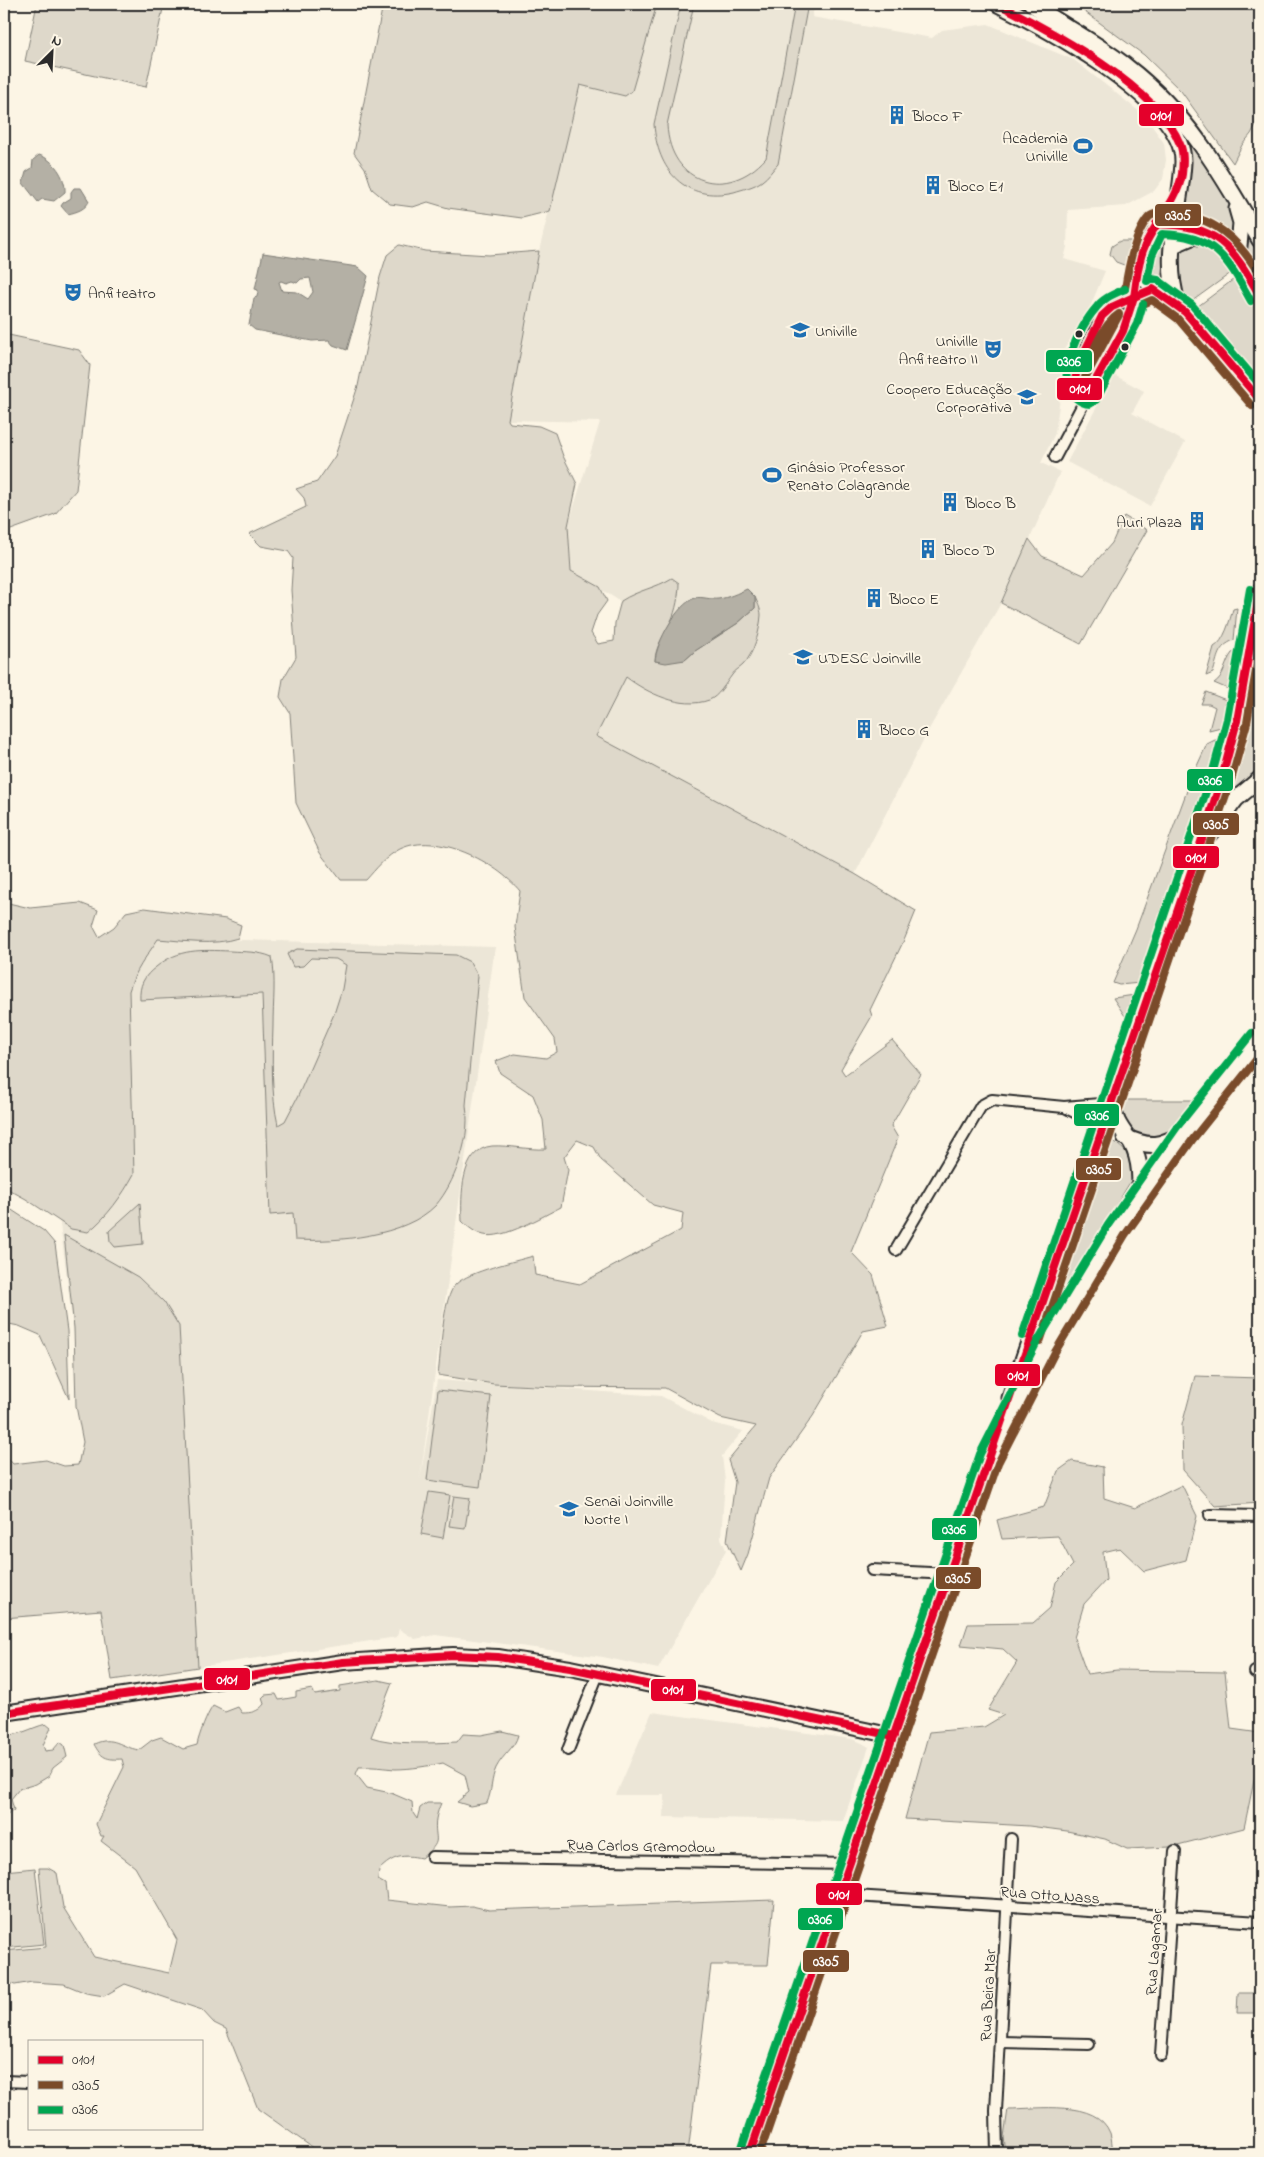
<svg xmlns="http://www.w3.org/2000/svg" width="1264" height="2157" font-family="'Indie Flower',sans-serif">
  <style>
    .built { fill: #ece6d7 }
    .green { fill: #ded8ca; stroke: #84827a }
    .water { fill: #b4b0a5; stroke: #7d7b74; fill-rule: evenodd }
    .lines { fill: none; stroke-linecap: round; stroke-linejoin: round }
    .street-casing { stroke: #2b2b2b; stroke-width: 14 }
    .secondary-casing { stroke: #2b2b2b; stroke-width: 18 }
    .primary-casing { stroke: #2b2b2b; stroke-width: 19 }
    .street { stroke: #fcf5e5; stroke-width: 10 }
    .secondary { stroke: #fcf5e5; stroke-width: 14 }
    .primary { stroke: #fcf5e5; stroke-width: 15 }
    .bus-1-casing { stroke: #fcf5e5; stroke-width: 11 }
    .bus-2-casing { stroke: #fcf5e5; stroke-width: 11 }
    .bus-3-casing { stroke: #fcf5e5; stroke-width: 11 }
    .bus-1 { stroke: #e4002b; stroke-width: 8 }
    .bus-2 { stroke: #7a4b2a; stroke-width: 8 }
    .bus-3 { stroke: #00a651; stroke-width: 8 }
    .bus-dot { fill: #2b2b2b; stroke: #fcf5e5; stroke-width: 2 }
    .labels { text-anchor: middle; stroke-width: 4; stroke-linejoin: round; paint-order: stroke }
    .poi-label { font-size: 16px; fill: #2b2b2b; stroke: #fcf5e5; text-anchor: start }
    .street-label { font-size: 16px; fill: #2b2b2b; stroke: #fcf5e5 }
    .line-badge { stroke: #fcf5e5; stroke-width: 2 }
    .badge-label { font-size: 14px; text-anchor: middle; font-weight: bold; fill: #fff }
  </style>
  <rect width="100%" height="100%" fill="#fcf5e5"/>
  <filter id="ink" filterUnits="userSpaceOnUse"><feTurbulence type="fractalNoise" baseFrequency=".02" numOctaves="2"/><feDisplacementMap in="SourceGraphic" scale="10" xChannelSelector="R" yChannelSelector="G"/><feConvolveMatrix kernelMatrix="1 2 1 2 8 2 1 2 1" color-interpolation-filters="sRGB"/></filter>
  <g filter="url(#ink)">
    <g class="built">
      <polygon points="653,4 815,4 812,17 932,38 942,30 988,24 1074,60 1145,116 1164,143 1166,160 1163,179 1154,191 1126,206 1068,210 1067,247 1064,259 1105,271 1090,307 1062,353 1060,398 1055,433 1041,463 1060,472 1001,603 928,731 855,874 595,736 654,622 571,571 568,526 600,422 508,420 539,251 580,84"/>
      <polygon points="1114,375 1144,391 1132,413 1185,442 1150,506 1067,462"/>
      <polygon points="23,934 495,947 420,1479 437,1380 661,1396 712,1423 743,1431 722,1456 725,1481 721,1538 726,1550 658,1669 603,1657 435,1635 415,1639 399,1629 397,1637 118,1679"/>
      <polygon points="652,1712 852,1739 862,1743 869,1747 843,1821 664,1817 665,1795 616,1795"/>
    </g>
    <g class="green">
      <polygon points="37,4 164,4 146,87 25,61"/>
      <polygon points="383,4 657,4 632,91 625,96 580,85 550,211 522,218 448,208 428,202 413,207 390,204 372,189 365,168 354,153"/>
      <path d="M681,4H694L667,125C670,185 728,201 766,158L795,4H808L778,164C773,169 768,177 762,181C754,187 743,189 734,192C685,203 657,170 654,124Z"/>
      <polygon points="1074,4 1260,4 1260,117 1251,134 1242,145 1233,163 1181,91 1144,55"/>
      <path d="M1191,142C1206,163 1230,193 1235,218C1236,226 1235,234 1234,242L1206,221L1186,213Z"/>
      <polygon points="1251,236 1260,253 1248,260 1246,249"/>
      <path d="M1167,237V241L1159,288L1144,277C1142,264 1153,238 1167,237Z"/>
      <polygon points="1120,241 1143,241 1132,268 1116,262 1110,254 1112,246"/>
      <path d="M1199,242C1220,246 1224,252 1235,270L1188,304C1181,293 1171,258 1184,248C1188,245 1194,244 1199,242Z"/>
      <path d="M399,245L425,251L489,255L539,251L508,420L510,423L539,426L555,433L563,456L577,484L568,526L571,571L600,587L607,601L597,615L591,633L598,644L614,641L615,623L621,601C638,590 656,588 672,578L679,583C679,594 676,611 671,621C665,635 655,646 655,661L685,660L695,651L738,623L755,608V597C757,602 761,609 761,615C760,630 754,654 743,665C739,669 735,670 732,675C726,683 718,697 709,700C682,710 647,693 626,677L596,736L855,874L916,911L905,938L870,1010L872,1016L841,1069L845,1075L892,1040L921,1074L891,1126L898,1138L851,1252L873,1275L888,1326L863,1331L813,1416L769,1478L748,1554L741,1571L727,1541L735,1482L728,1460L756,1426L720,1418L665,1388L556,1387L494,1384L438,1375C441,1355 442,1297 456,1284C470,1271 513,1262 533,1256L535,1275L580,1284L681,1230L683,1213L653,1205L601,1160L594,1147L577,1140L564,1157L568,1170L561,1207C543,1216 503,1240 484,1235C475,1233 468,1227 462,1221C461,1197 460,1149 492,1146C510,1145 528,1150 546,1149L543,1120L533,1095L500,1073L496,1061L515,1054L546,1058L557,1052L555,1039L525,997L515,927L520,891C496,862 437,831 400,849C386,856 376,869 366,880H341L320,853L296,803L290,713L280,697L283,679L296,657L291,590L293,558L288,551L261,546L249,534L306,507L304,498L296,489L317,482L335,456L358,386L380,277L387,255Z"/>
      <polygon points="1238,276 1260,315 1260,385 1249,376 1193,310"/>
      <polygon points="4,334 79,350 90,365 76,490 55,514 8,531 4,530"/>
      <polygon points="1124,516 1147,530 1081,644 1001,603 1029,539 1042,556 1084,575 1112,543"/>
      <path d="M1237,608L1234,640C1217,647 1218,657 1213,673L1206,676L1214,647C1224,642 1230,620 1233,609Z"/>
      <path d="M1238,650L1244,652L1237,696L1228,689L1214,683C1225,676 1224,663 1232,653Z"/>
      <polygon points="1254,672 1260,673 1260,774 1224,804 1235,766"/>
      <polygon points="1206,692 1226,700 1221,727 1209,730 1215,707 1209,704 1201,704"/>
      <polygon points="1217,739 1216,760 1140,983 1119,985 1113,983 1136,929 1192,777 1207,744"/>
      <path d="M4,902L30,908L80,903L98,910L93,926L99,937L114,927L126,912L145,908L226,919L241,925L238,938C213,946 184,941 158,939C146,957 135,971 129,991L134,1174C122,1196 107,1217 88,1232L71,1229L26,1199L4,1187Z"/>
      <path d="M297,949L456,955L470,962L478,976L466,1105C469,1127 465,1144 458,1165C453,1179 446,1193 436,1205C405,1237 337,1242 295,1240L293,1213L270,1215L262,994L140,1000C139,985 144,976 156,967C179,948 201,950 230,951C244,952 258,951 272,957C276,980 273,1002 273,1026C272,1058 271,1095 278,1125L285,1121L298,1096L334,1014L342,989L346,965L336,959L311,958L303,966L293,967L287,954Z"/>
      <polygon points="1135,995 1127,1019 1113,998"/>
      <path d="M1122,1100H1196C1189,1111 1182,1123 1171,1131C1145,1149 1122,1129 1122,1100Z"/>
      <path d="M1104,1136C1121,1146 1137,1156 1132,1179L1044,1323Z"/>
      <polygon points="140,1203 143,1244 115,1247 110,1241 109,1231"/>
      <polygon points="4,1205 44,1231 55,1244 67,1331 69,1399 40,1335 19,1326 4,1323"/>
      <polygon points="64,1235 138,1277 164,1302 179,1326 198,1667 112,1680 101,1610 4,1618 4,1454 13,1464 46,1460 64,1466 78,1465 83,1442 76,1406 74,1328"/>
      <polygon points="1195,1376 1260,1378 1260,1503 1215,1506 1183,1470 1182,1425"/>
      <polygon points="438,1390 491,1396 480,1487 427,1480"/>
      <polygon points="1072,1461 1103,1467 1104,1498 1135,1508 1182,1485 1197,1516 1186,1560 1144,1571 1120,1548 1103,1552 1106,1580 1084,1604 1074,1638 1087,1674 1117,1670 1225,1672 1231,1729 1260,1733 1260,1765 1255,1776 1244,1828 1170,1847 1127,1849 1105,1839 1067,1831 1029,1826 905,1819 929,1732 984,1727 1004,1715 988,1710 1017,1662 1003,1649 961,1645 968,1624 1033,1623 1050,1608 1056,1582 1073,1565 1058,1536 1002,1539 997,1520 1044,1507 1058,1471"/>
      <polygon points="429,1492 450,1495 443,1538 421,1534"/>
      <polygon points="454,1496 470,1498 465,1528 449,1526"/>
      <path d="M378,1680L392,1683L371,1737C392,1745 434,1743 457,1742L463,1734L481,1735L502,1731L518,1735C515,1748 503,1754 496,1768C491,1779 492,1791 487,1803L470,1806L457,1802L469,1792L465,1775L443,1763C428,1766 411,1769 395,1769C383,1768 372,1766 359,1767L356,1774L367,1788L391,1793L412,1802L413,1813L417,1819L420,1808L427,1803H441C439,1808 437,1813 436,1819C433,1841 445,1840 421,1858C403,1854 393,1856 379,1870L378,1880L385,1884L387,1900L450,1907L472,1906L489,1910L774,1900L768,1965H711L688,2153H320L258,2109L226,2029L214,2023L202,2010L125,1984L104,1996L86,1993L64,1984L32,1982L15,1985L4,1982V1951L46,1947L39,1868H48L57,1873L63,1907L94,1957L169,1973L177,1940L135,1867L101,1841L104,1836H101L96,1824L124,1767L122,1759C107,1760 101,1758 94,1744C114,1735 120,1747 139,1750L152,1740L161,1737L183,1749L197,1745C199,1735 207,1714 213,1706L225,1712L238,1707L242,1713C251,1713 258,1712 264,1704L262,1698L265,1695L276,1694L279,1700L296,1697V1692L312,1689L315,1695L340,1691V1686Z"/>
      <path d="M46,1724L51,1728L43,1745L45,1751L53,1750L60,1742L64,1745L67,1757L53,1768L49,1776L36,1784L19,1789L11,1799L14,1810L4,1817V1735C20,1736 30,1728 46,1724Z"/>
      <polygon points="35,1868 44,1944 4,1948 4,1871"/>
      <polygon points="1238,1993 1260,1993 1260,2013 1237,2013"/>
      <path d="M1008,2109C1037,2109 1097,2099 1110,2133C1112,2139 1112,2147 1113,2153H1006L1004,2137Z"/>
    </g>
    <g class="water">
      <path d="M39,155C53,159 66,177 65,192L54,201L42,199L38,202L23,183L26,172L32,168L33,160Z"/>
      <path d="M74,188H81L89,201C86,209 77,212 68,214L61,206L63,203L71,198V192Z"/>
      <path d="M263,253L358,267L368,276L347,350L333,345L329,340L312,341L255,330L249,325L254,298L257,297L258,290L255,289ZM310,278L313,292L308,299L297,292L282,291L279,282L281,281L286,283L292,281L297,283L301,279Z"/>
      <path d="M747,589L755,597V608L738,623L695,651L685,660L666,663L655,661C656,643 677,604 695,598C701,596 711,600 718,599C728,598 738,593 747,589Z"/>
    </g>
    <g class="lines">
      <g class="street-casing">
        <g id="street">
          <polyline points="1137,277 1179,307"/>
          <path d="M1088,394C1076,386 1074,381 1077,367L1102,316C1113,303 1137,296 1153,289"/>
          <path d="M1055,457L1128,319C1134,301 1135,283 1139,264C1142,250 1149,237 1156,224"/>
          <polyline points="1065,1107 1103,1127"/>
          <polyline points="896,1250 981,1106 992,1100 1064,1107 1112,1103"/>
          <polyline points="1210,1515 1260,1516"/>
          <polyline points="872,1570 949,1574"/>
          <polyline points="1255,1672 1260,1672"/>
          <polyline points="568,1750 598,1674"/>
          <polyline points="432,1857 850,1864"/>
          <polyline points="839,1895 1260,1922"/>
          <polyline points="1000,2042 1089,2044"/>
          <polyline points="1161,2055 1175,1851"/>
          <polyline points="4,2081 29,2082"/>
          <polyline points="997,2153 996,2111 1011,1839"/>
        </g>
      </g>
      <g class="secondary-casing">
        <polyline id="secondary" points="4,1713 343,1662 453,1655 498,1657 570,1668 894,1736"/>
      </g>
      <g class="primary-casing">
        <g id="primary">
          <path d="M998,4C1046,28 1184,101 1183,162C1181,209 1162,254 1177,301L1260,400"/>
          <path d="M1032,4C1062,26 1097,43 1127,67C1188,114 1222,174 1260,240"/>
          <polyline points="1237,209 1241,223 1238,257"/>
          <path d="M1156,224C1218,222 1233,247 1260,296"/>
          <polyline points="1173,245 1194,236 1209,239"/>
          <polyline points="1207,837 1236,799 1260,779"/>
          <path d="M1112,1103C1114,1118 1119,1126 1128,1138C1140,1154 1141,1178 1139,1197"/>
          <path d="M1125,1137C1151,1149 1159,1146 1183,1134"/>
          <polyline points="1010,1398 1223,774 1237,721 1260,591"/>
          <polyline points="750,2153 989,1459 1046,1347 1117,1230 1185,1133 1260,1039"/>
        </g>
      </g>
      <use href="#street" class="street"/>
      <use href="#secondary" class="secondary"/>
      <use href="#primary" class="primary"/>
      <g class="bus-1-casing">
        <g id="bus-1">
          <path d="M998,4C1051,31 1158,87 1180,144C1184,153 1183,164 1182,174C1178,199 1158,219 1147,241C1138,259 1137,278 1134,297"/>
          <path d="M1156,224C1218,225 1231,245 1260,296"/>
          <polygon points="1134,297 1123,331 1088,394 1079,388 1075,382 1077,367 1102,316 1112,307"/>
          <polyline points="1134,297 1153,289 1185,312 1260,400"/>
          <polyline points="4,1713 343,1662 453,1655 498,1657 570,1668 894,1736"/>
          <polyline points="750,2153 1198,851 1223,774 1237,721 1260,591"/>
        </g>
      </g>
      <g class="bus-2-casing">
        <g id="bus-2">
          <path d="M1125,289C1128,269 1134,233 1149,217C1154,212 1164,214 1171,214C1214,215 1240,241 1260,276"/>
          <polyline points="1143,304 1152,300 1178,319 1252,406"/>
          <path d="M1119,314V315L1085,378C1087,360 1103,324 1119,314Z"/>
          <polyline points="1040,1342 1232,777 1247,723 1260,647"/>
          <polyline points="760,2153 998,1463 1055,1352 1125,1235 1193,1139 1260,1055"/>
        </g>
      </g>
      <g class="bus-3-casing">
        <g id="bus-3">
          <path d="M1125,289C1114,294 1103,298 1096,308C1080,326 1052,379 1076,398C1081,402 1084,404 1090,404L1096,400L1137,324L1143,304"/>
          <path d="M1251,301C1227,258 1215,235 1162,234L1152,255L1147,281L1152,279L1158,280L1192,305L1260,385"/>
          <polyline points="1022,1336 1213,771 1227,719 1250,589"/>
          <polyline points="741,2150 980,1454 1037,1342 1108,1225 1177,1127 1252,1033"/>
        </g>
      </g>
      <use href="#bus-1" class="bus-1"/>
      <use href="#bus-2" class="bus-2"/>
      <use href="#bus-3" class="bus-3"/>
    </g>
  </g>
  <defs>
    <g id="building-bare" transform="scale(1.5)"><path d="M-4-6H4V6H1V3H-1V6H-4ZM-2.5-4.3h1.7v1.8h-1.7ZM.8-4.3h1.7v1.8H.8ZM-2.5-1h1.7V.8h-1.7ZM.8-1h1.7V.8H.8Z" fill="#1f6fb2" stroke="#fcf5e5" stroke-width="2.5" paint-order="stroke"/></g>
    <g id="stadium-bare" transform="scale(1.5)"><path d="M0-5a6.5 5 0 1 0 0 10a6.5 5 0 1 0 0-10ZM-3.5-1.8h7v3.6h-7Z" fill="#1f6fb2" stroke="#fcf5e5" stroke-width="2.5" paint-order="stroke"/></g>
    <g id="theatre-bare" transform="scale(1.5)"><path d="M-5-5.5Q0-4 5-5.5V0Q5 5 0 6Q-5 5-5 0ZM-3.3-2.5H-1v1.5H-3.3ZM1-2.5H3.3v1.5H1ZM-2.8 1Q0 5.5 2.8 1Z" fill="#1f6fb2" stroke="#fcf5e5" stroke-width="2.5" paint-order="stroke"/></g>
    <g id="university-bare" transform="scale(1.5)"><path d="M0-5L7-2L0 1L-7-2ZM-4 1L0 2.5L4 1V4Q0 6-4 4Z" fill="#1f6fb2" stroke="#fcf5e5" stroke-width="2.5" paint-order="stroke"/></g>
  </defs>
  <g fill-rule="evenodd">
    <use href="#building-bare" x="897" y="115"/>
    <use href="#stadium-bare" x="1083" y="146"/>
    <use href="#building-bare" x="933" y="185"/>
    <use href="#theatre-bare" x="73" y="292"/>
    <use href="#university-bare" x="800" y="330"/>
    <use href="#theatre-bare" x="993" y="349"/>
    <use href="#university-bare" x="1027" y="397"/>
    <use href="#stadium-bare" x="772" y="475"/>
    <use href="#building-bare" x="950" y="502"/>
    <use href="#building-bare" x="1197" y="521"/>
    <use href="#building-bare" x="928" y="549"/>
    <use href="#building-bare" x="874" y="598"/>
    <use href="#university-bare" x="803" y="657"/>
    <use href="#building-bare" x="864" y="729"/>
    <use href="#university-bare" x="569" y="1509"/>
  </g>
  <g class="bus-dot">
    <circle cx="1079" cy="334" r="4.5"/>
    <circle cx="1125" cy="347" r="4.5"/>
  </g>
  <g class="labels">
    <g class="poi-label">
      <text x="912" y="121">Bloco F</text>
      <text x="1068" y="143" text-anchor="end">Academia<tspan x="1068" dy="18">Univille</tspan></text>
      <text x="948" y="191">Bloco E1</text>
      <text x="88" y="298">Anfiteatro</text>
      <text x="815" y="336">Univille</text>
      <text x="978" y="346" text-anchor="end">Univille<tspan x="978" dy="18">Anfiteatro II</tspan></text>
      <text x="1012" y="394" text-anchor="end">Coopero Educação<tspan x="1012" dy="18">Corporativa</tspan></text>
      <text x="787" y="472">Ginásio Professor<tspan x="787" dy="18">Renato Colagrande</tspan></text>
      <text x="965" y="508">Bloco B</text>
      <text x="1182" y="527" text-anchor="end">Auri Plaza</text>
      <text x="943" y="555">Bloco D</text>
      <text x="889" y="604">Bloco E</text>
      <text x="818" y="663">UDESC Joinville</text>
      <text x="879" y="735">Bloco G</text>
      <text x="584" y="1506">Senai Joinville<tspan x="584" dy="18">Norte I</tspan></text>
    </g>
    <g class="street-label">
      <text transform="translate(641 1845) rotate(1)" y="6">Rua Carlos Gramodow</text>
      <text transform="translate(1050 1894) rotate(4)" y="6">Rua Otto Nass</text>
      <text transform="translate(1153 1952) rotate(-86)" y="6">Rua Lagamar</text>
      <text transform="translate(987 1995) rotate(-87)" y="6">Rua Beira Mar</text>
    </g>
  </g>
  <g class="line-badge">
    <rect x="1138" y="103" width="47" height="24" rx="5" fill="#e4002b"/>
    <rect x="1154" y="203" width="48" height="24" rx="5" fill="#7a4b2a"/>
    <rect x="1045" y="349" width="48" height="24" rx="5" fill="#00a651"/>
    <rect x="1056" y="377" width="47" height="24" rx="5" fill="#e4002b"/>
    <rect x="1186" y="768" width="48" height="24" rx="5" fill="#00a651"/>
    <rect x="1192" y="812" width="48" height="24" rx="5" fill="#7a4b2a"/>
    <rect x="1172" y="845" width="48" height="24" rx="5" fill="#e4002b"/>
    <rect x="1073" y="1103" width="47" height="24" rx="5" fill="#00a651"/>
    <rect x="1075" y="1157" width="47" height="24" rx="5" fill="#7a4b2a"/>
    <rect x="994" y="1363" width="47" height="24" rx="5" fill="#e4002b"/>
    <rect x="931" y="1517" width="47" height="24" rx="5" fill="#00a651"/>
    <rect x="935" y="1566" width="47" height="24" rx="5" fill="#7a4b2a"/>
    <rect x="203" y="1667" width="48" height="24" rx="5" fill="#e4002b"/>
    <rect x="650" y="1678" width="47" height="24" rx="5" fill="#e4002b"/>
    <rect x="815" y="1882" width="48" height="24" rx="5" fill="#e4002b"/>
    <rect x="797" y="1907" width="47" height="24" rx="5" fill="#00a651"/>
    <rect x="802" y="1949" width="48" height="24" rx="5" fill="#7a4b2a"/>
  </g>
  <g class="badge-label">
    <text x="1161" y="120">0101</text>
    <text x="1178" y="220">0305</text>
    <text x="1069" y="366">0306</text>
    <text x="1080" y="393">0101</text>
    <text x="1210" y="785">0306</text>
    <text x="1216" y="829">0305</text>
    <text x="1196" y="862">0101</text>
    <text x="1097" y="1120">0306</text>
    <text x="1099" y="1174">0305</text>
    <text x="1018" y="1380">0101</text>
    <text x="954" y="1534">0306</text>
    <text x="958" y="1583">0305</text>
    <text x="227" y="1684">0101</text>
    <text x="673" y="1694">0101</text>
    <text x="839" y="1899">0101</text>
    <text x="820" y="1924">0306</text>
    <text x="826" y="1966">0305</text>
  </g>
  <rect width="1264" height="2157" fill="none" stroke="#fcf5e5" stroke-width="20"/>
  <rect x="10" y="10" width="1244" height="2137" fill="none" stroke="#2b2b2b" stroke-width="2" filter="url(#ink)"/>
  <rect x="28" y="2040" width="175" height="90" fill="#fcf5e5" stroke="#a8a49b"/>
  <rect x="38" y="2056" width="25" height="8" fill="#e4002b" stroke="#a8a49b"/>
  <text x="72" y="2064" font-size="15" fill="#2b2b2b">0101</text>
  <rect x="38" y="2081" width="25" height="8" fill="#7a4b2a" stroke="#a8a49b"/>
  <text x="72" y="2090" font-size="15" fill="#2b2b2b">0305</text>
  <rect x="38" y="2106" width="25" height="8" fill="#00a651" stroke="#a8a49b"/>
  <text x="72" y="2114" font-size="15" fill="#2b2b2b">0306</text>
  <g transform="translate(52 52) rotate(24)" stroke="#fcf5e5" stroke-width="4" paint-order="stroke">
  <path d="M0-4L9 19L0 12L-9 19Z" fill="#2b2b2b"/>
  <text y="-8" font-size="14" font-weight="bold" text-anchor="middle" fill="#2b2b2b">N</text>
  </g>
</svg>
